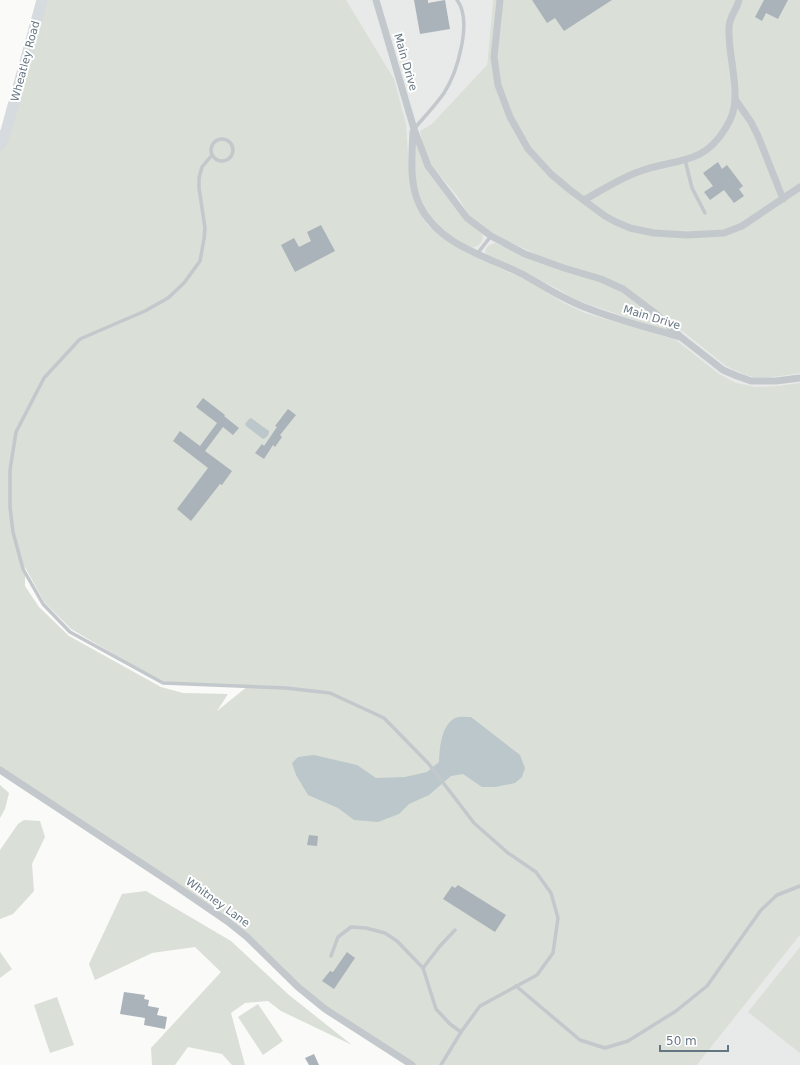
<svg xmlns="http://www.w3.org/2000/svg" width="800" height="1065" font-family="'DejaVu Sans',sans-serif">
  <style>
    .built { fill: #e8e9e9 }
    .green { fill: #dadfd7; fill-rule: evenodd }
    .water { fill: #bbc7cb }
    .building { fill: #aab3b9 }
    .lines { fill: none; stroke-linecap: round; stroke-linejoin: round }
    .service { stroke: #c3c8cc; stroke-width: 3.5 }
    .minor { stroke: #c3c8cc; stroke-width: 7 }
    .secondary { stroke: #d6dbdf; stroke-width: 11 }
    .labels { text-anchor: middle; stroke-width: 4; stroke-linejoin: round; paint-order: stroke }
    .street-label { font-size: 11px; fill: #657683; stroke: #fff }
  </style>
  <rect width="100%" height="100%" fill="#fafaf8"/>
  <g class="built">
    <polygon points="255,0 493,0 487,65 800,333 800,404 743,411 406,243"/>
    <polygon points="800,935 800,1065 697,1065"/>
  </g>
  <g class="green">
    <path d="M42,0H346L394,79L406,124L410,186L415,205L428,226L471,255L528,281L564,303L585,313L676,340L719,374L736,383L755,387L777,386L800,383V935L697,1065H412L325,1009L247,937L0,770V145ZM25,567L44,602L71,629L163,683L248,686L217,711L228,694L183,693L161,687L69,636L39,607L25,586Z"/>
    <path d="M493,0H800V373C785,375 768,379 753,377C743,375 735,370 726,366L656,310L606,279L538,255L490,233L470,217L458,197L433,167L426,157L420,131L432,124L487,65Z"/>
    <path d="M415,141L421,158L430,172L482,234C485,242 477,248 469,248L438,227L420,203L415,179Z"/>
    <path d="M495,243L610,285L639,304L673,333L576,300L554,287L486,256C484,248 488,245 495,243Z"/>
    <polygon points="0,785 9,793 5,809 0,818"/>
    <polygon points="24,820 40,821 45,837 32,864 34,891 13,914 0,919 0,850 18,824"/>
    <polygon points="146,891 231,941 289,995 352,1045 281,1011 268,1001 245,1003 231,1013 245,1065 232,1065 222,1054 188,1047 175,1065 152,1065 151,1048 221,972 195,947 152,953 95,980 89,964 122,894"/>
    <polygon points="800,947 800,1053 748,1012"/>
    <polygon points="0,952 12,969 0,978"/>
    <polygon points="57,997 74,1045 50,1053 34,1005"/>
    <polygon points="258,1004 283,1041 263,1055 238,1017"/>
  </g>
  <g class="water">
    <path d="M251,418L269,431C269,435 267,437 263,439L246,426L245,424L249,419Z"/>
    <path d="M471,717L520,755L525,768L522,777L515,783L495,787H482L463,774L451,776L429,795L409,804L399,814L378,822L354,820L338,808L308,795L296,775L292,763L298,757L314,755L357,765L376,778L405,777L427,772L439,762C440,747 441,726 455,718C459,716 467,717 471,717Z"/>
  </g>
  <g class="building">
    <polygon points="414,0 428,0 428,3 445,0 450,29 420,34"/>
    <polygon points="532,0 612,0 564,31 555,18 547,23"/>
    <polygon points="764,0 788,0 778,19 766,13 762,21 755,17"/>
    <polygon points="718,162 722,169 727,165 743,186 739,189 744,196 734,203 724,190 710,200 704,192 713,186 703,173"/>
    <polygon points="321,225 335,251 295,272 281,245 294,238 299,247 311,241 307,232"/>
    <polygon points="203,398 225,415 224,416 239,428 233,435 223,427 205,451 232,471 222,485 220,484 191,521 177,509 208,468 173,441 180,431 200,446 217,423 196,407"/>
    <polygon points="288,409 296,415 280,435 282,437 275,447 273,445 264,459 255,453 262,444 264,446 277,427 275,426"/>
    <polygon points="309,835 318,836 317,846 307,845"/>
    <polygon points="458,885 506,915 495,932 443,899 452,886 455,888"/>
    <polygon points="347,952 355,958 334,989 322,981 330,971 333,972"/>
    <polygon points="124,992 145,995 144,999 149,1000 148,1006 159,1008 157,1015 167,1017 165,1029 144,1025 145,1018 120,1014"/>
    <polygon points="314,1054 319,1065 309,1065 305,1058"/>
  </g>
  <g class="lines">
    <g class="service">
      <path d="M414,129C424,117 435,106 444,93C457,73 473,21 457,0"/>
      <circle cx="222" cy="150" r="11"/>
      <polyline points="212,155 202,167 199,178 199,188 205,228 204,239 200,261 184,283 168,298 145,311 80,339 44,378 16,432 10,470 10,507 13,532 23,569 43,604 70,632 163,683 286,688 330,693 384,718 428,763 474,823 508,853 536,872 551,893 558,918 553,953 537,975 480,1006 461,1032 441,1065"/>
      <polyline points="685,160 692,188 705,213"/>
      <polyline points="477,254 491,236"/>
      <polyline points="455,930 440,946 423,968 436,1009 450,1024 461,1032"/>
      <polyline points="331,956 338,937 351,927 366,928 385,933 397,941 423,968"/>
      <polyline points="516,986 580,1040 605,1048 628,1041 676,1011 707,986 761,910 777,895 800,886"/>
    </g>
    <g class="minor">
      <polyline points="376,0 414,129 428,166 467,218 491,236 525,254 564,268 601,279 623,289 655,313 682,338 723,370 737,376 751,381 776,381 800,378"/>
      <polyline points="500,0 494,57 498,85 510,117 528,149 551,174 570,190 605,216 616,222 630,228 654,233 687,235 724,233 742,226 800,187"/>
      <polyline points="735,99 751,122 758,136 783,199"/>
      <path d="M413,132C412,155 409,182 419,204C438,245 486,256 522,274C544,286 564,300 587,308C617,320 649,328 680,337"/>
      <path d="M584,200C602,190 619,179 638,172C673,158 702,167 725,129C731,120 735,109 735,98C736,75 728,51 729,28C729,16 737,10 739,0"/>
      <polyline points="0,770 170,882 227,921 247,937 298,987 325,1009 412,1065"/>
    </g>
    <polyline class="secondary" points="0,145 6,131 42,0"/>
  </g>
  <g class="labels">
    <g class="street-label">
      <text transform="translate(25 61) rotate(-75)" y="4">Wheatley Road</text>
      <text transform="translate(406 62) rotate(74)" y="4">Main Drive</text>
      <text transform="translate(652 317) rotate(17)" y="4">Main Drive</text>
      <text transform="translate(218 902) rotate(36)" y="4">Whitney Lane</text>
    </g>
  </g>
  <path d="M660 1045v6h68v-6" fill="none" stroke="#657683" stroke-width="2"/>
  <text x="666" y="1045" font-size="12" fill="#657683" stroke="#ffffff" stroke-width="3" paint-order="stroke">50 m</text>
</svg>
